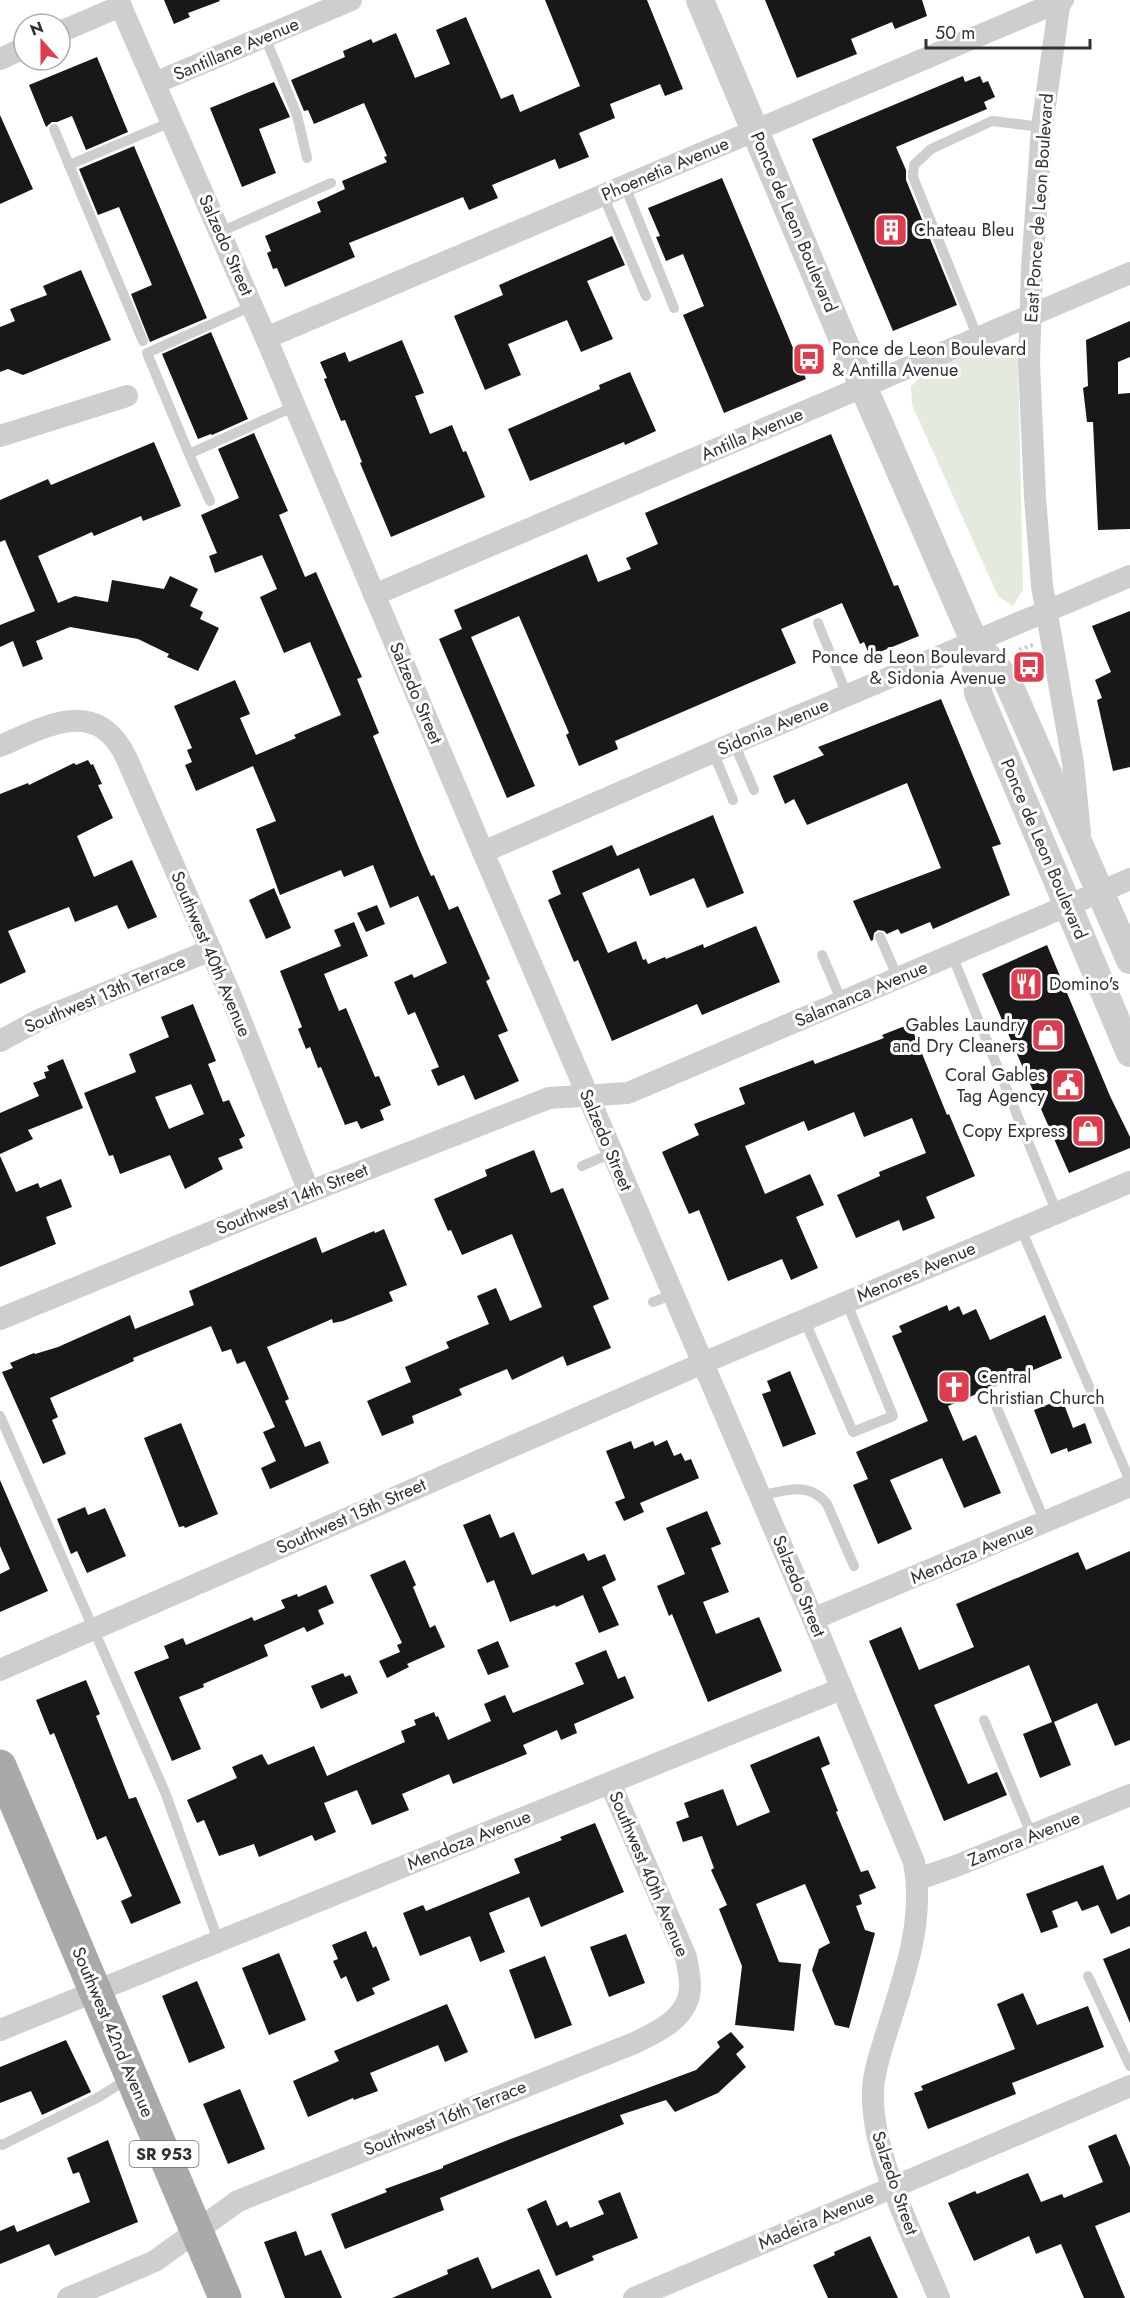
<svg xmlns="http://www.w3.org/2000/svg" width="1130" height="2298" font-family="Jost,sans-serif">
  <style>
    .green { fill: #e4eadd }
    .building { fill: #181818; fill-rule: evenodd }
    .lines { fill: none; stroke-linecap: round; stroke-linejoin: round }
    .path { stroke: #cbcbcb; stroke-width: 4; stroke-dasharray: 3 3; stroke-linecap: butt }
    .service { stroke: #cecece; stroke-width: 10 }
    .minor { stroke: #cecece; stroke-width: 22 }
    .tertiary { stroke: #cecece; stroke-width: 28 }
    .primary { stroke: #a9a9a9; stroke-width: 33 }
    .labels { text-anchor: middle; stroke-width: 6; stroke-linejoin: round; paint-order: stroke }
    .shield { fill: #fff; stroke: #6f6f6f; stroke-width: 1.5 }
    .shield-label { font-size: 16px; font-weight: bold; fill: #313131 }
    .street-label { font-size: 18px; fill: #313131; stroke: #fff }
    .poi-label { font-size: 18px; fill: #313131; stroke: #fff; text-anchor: start }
  </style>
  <rect width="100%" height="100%" fill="#fff"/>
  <polygon class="green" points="1006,343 1018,359 1023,590 1013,606 998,596 912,405 911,387 923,373 989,345"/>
  <g class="building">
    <polygon points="164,0 219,0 220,1 188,13 190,17 174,24"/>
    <polygon points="545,0 647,0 683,89 665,96 660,84 610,104 615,118 579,133 589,157 559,169 555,159 492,185 498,198 469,210 463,197 349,243 355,257 285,287 277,268 273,269 267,253 271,251 265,236 321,212 317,202 345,189 342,181 387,162 384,157 387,156 364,103 314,124 308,110 304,111 291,80 345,57 343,51 371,39 373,43 396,33 415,78 450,64 436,30 466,17 501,99 513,94 520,112 580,86"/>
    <polygon points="765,0 922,0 927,16 895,29 892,22 851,39 857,54 797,78"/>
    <polygon points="97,57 128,132 86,150 72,116 57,122 52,122 46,127 29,85"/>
    <polygon points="963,76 965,82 980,76 983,83 988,81 995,97 984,102 987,109 896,147 906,170 906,180 957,305 893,331 812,139"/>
    <polygon points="274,82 290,117 259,129 276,173 242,187 210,108"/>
    <polygon points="0,115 33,189 0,204"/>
    <polygon points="134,146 207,318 150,342 131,294 152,285 119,207 98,215 79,169"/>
    <polygon points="722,178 806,379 724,413 683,315 704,306 683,254 666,261 656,237 660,236 648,208"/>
    <polygon points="612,236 625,265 587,281 613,339 581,352 567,320 508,344 521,375 485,390 454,316 503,295 499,285"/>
    <polygon points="81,270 111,340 23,375 8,369 0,372 0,327 15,321 10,309 47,295 43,286"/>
    <polygon points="1130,321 1130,357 1118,362 1118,394 1130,393 1130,529 1098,530 1093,422 1087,422 1083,388 1088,386 1086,340"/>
    <polygon points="211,332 248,419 212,435 211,434 198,439 162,354"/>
    <polygon points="402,340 424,393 415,396 430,434 452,425 463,452 466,451 485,497 391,537 360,463 362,462 345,420 341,421 324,379 327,378 320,362 345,352 349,362"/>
    <polygon points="630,372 656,431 625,445 624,442 530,481 508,429 600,389 599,385"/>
    <polygon points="254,433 288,511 279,515 305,577 316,572 362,677 357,679 379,733 373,736 418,846 431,876 434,875 449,910 458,906 490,979 486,981 508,1031 498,1035 519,1081 475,1100 464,1075 438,1086 431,1070 439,1067 415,1012 408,1015 394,982 412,974 414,978 447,963 418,896 390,908 373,865 344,877 341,870 280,895 256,829 276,821 253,766 196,791 185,765 192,762 187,750 192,748 174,706 235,680 250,714 240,718 256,755 296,738 294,735 341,715 310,642 284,653 260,597 277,589 262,555 215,573 209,556 217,553 201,515 239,498 218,449"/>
    <polygon points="831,434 894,586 898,585 919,636 870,656 864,642 860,644 842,603 781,629 796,663 615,741 618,749 579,766 566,735 569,733 519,616 471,637 535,786 507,798 439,639 462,629 454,610 587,554 598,582 631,569 626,558 658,544 645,513"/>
    <polygon points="154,442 181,506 143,521 141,516 94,536 92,532 38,556 58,603 75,596 108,602 112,580 164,589 170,576 198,589 190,606 203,612 200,619 219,628 198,671 167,657 169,654 138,639 70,627 36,641 43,659 23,667 13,641 0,647 0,625 35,611 5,540 0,542 0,500 48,479 51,485"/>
    <polygon points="1130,611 1130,767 1113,771 1097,700 1102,698 1095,680 1111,672 1092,626"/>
    <polygon points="941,699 1001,844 992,847 1010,895 933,929 930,922 901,934 898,929 887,934 884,931 878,930 874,933 873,940 871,941 853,901 941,868 907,783 807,825 794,799 785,804 773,776 824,755 818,747"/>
    <polygon points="88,760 91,765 93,764 102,784 98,785 113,818 77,836 94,877 132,860 157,917 128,929 117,905 75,922 69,907 8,931 26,972 0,984 0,794 28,783 29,785 74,763 76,765"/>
    <polygon points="713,815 744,893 707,908 694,878 650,896 639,868 582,893 608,953 636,941 643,960 646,959 648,964 665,957 666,959 703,944 704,948 756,926 780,982 702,1015 697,1004 612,1041 578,960 574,962 548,900 561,894 552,871 612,845 617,856"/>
    <polygon points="274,888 291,928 266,939 249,900"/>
    <polygon points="377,905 385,924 366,932 357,913"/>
    <polygon points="354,922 368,956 324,974 339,1011 346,1008 375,1077 379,1076 391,1105 380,1110 384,1120 361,1129 357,1121 345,1125 321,1067 318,1068 310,1047 306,1049 298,1029 302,1027 280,971 341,946 334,930"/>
    <polygon points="1047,945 1110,1096 1130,1137 1130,1148 1069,1173 982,974"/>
    <path d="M193,1004L216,1061L208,1064L223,1102L229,1100L245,1136L239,1139L243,1148L218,1158L223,1169L185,1189L170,1155L120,1174L113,1155L109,1156L84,1093L136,1072L129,1054L169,1037L161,1017ZM191,1084L204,1114L169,1129L155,1097Z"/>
    <polygon points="910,1024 947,1115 949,1114 975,1176 926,1197 935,1218 903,1231 899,1220 856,1238 837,1195 880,1176 879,1172 926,1153 912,1118 864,1137 854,1112 808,1131 804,1121 745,1146 765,1194 810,1174 824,1205 796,1217 818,1268 791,1280 782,1259 728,1281 699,1210 689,1214 662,1152 699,1135 694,1124 745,1104 739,1088 813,1060 815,1064 884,1038 882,1035"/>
    <polygon points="63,1059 83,1108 28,1130 33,1139 0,1154 0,1113 39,1096 33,1083 46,1078 44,1072 49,1071 47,1066"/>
    <polygon points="534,1150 551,1193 563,1188 609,1299 593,1306 611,1348 567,1366 563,1356 512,1380 507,1369 459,1389 462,1395 412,1416 414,1423 382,1436 367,1401 411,1382 405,1367 449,1348 446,1342 489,1324 477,1296 496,1288 510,1321 542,1307 512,1234 462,1255 451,1230 448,1231 434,1199 487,1176 485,1170"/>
    <polygon points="0,1156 16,1192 38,1183 40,1188 61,1179 72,1207 46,1217 56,1244 0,1267"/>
    <polygon points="384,1229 407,1285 389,1292 393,1301 343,1321 333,1323 332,1319 267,1347 289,1399 285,1401 305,1447 320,1441 329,1463 270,1489 261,1468 276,1461 263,1432 275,1427 245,1361 237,1364 231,1349 222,1352 211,1326 133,1358 134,1361 50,1398 58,1417 52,1420 66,1454 43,1464 2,1372 13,1368 10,1363 34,1353 35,1354 58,1347 130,1315 135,1329 194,1305 189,1291 316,1237 322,1253 374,1231 375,1233"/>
    <polygon points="947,1305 949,1311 959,1306 963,1315 976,1309 990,1340 1045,1315 1062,1358 948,1406 963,1441 976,1435 1001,1493 964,1508 942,1458 890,1480 912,1529 878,1544 853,1485 868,1479 856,1452 928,1421 892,1336 902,1332 899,1326"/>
    <polygon points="790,1371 816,1434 783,1447 762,1394 771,1391 767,1381"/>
    <polygon points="1062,1399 1073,1428 1085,1423 1092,1443 1068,1452 1067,1448 1051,1454 1034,1410"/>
    <polygon points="181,1423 218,1514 185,1528 184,1526 179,1527 144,1438"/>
    <polygon points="667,1440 674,1456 681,1453 685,1461 691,1459 699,1478 640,1503 644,1512 624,1521 615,1502 625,1498 606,1451 631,1441 634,1449 653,1441 655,1446"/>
    <polygon points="0,1480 48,1591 0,1612 0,1574 10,1569 0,1546"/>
    <polygon points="85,1507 88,1515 105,1508 126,1556 87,1573 77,1551 71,1554 57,1519"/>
    <polygon points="707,1511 721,1544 711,1548 729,1592 703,1602 716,1634 759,1617 782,1671 708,1702 672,1614 669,1616 657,1586 685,1574 666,1528"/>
    <polygon points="490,1514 500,1538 514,1532 532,1575 584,1553 588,1561 605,1554 616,1580 602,1587 619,1625 599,1633 583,1595 556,1607 555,1605 510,1622 494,1580 487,1583 463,1525"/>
    <polygon points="1130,1551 1130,1740 1115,1746 1097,1703 1054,1722 1071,1765 1040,1778 1023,1734 1052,1722 1029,1665 934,1705 968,1784 997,1772 1007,1795 944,1821 869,1641 901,1627 919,1670 974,1647 956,1604 1078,1552 1086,1570"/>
    <polygon points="405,1560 416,1585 413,1587 430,1628 435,1625 445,1647 407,1664 409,1667 387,1678 379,1661 400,1652 397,1645 402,1643 370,1575"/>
    <polygon points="326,1585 334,1603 318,1610 324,1624 307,1632 304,1627 264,1645 268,1656 203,1684 204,1687 179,1697 201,1749 172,1761 134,1672 169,1658 164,1646 183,1638 186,1645 252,1617 254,1621 285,1608 281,1600 297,1594 298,1597"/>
    <polygon points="498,1641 509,1667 488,1675 477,1650"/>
    <polygon points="606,1650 618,1679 625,1676 634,1698 574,1724 577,1733 561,1740 557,1730 523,1745 527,1754 453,1784 449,1774 402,1794 409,1810 372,1825 357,1790 324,1803 336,1832 315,1841 312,1835 259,1857 254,1844 219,1856 204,1820 197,1823 187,1800 237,1778 232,1767 262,1754 268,1765 314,1746 327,1776 405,1742 401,1731 416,1725 414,1720 434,1712 436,1717 438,1716 448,1740 491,1721 484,1704 505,1695 513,1713 584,1684 575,1663"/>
    <polygon points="343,1673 345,1677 350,1675 358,1693 321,1709 311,1686"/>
    <polygon points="86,1680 100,1714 96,1716 129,1799 136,1797 181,1903 131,1924 121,1901 132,1896 106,1836 97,1840 54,1733 50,1735 36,1700"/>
    <polygon points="819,1736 830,1764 821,1768 838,1811 836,1812 861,1872 868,1870 876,1888 859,1895 862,1904 856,1906 865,1930 875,1933 849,2028 835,2025 812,1970 819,1949 830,1943 805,1884 756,1904 779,1962 801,1964 794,2031 735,2025 742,1966 719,1909 727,1905 711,1870 714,1868 702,1836 683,1842 676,1822 689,1817 684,1803 723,1789 737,1826 770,1812 750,1765"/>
    <polygon points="595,1823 624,1892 541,1927 529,1897 489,1913 505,1952 480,1962 470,1936 420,1956 403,1913 423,1905 426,1911 520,1873 514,1859 562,1840 560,1837"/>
    <polygon points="1103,1865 1117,1900 1130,1894 1130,1926 1111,1934 1098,1905 1082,1911 1077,1901 1052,1911 1058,1927 1041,1933 1026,1894"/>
    <polygon points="366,1931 373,1948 376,1946 390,1980 372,1988 375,1994 357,2002 346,1976 341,1979 333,1961 338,1959 332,1945"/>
    <polygon points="626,1934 645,1983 609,1997 590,1947"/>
    <polygon points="1130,1948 1130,2023 1103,1959"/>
    <polygon points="279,1953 306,2020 269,2035 242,1968"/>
    <polygon points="545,1956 572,2025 535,2039 509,1970"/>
    <polygon points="197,1981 225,2048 189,2063 162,1996"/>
    <polygon points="1023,1993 1037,2025 1088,2006 1104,2047 1012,2083 1016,2094 928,2129 914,2093 923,2090 921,2086 1015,2049 997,2004"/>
    <polygon points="447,2004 468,2052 445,2062 438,2045 370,2073 378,2091 354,2100 353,2098 308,2117 293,2081 339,2061 334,2051"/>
    <polygon points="731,2032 744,2047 736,2054 746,2067 718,2093 675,2112 666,2100 620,2115 624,2124 440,2198 444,2210 345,2249 331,2214 387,2192 385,2189 443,2168 443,2166 508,2140 696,2070 720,2047 717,2042"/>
    <polygon points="66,2040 91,2092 42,2115 31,2091 0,2103 0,2067"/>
    <polygon points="240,2089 265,2149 228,2164 203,2104"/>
    <polygon points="1116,2134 1130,2167 1130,2212 1095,2226 1125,2298 1084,2298 1061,2244 1036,2254 1029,2236 974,2261 948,2203 975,2191 977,2194 1028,2173 1041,2202 1062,2194 1064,2198 1103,2182 1088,2146"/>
    <polygon points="108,2140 138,2222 55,2256 49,2244 0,2264 0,2231 14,2225 17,2232 90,2202 79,2172 73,2174 67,2158"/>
    <polygon points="620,2192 638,2238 592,2256 594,2260 556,2276 527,2209 546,2200 557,2226 567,2221 570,2228 604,2214 598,2201"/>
    <polygon points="296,2231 305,2256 321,2250 342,2298 285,2298 264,2242"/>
    <polygon points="870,2236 898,2298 828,2298 813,2265 835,2255 834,2252"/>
    <polygon points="478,2257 492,2289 539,2269 552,2298 392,2298 448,2274 447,2270"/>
  </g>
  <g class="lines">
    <polyline class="path" points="1019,650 1033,645"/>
    <g class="service">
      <polyline points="265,37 297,115 307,158"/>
      <polyline points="54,129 69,165 171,122"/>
      <polyline points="69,165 143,341"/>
      <polyline points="625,186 674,308"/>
      <polyline points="603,195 646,296"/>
      <polyline points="220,232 331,183"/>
      <polyline points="978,338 913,177 914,165 931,149 992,121 1042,127"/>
      <polyline points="189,454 147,353 252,306"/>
      <polyline points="210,501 189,454 295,406"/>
      <polyline points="818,623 847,695"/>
      <polyline points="734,743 754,790"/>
      <polyline points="713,752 733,800"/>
      <polyline points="880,937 898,978"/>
      <polyline points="822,955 842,1002"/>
      <polyline points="952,955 1057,1213"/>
      <polyline points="582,1166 612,1153"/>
      <polyline points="1021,1229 1130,1481"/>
      <polyline points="653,1302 673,1294"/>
      <polyline points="804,1319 853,1432 893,1416 846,1301"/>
      <polyline points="997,1408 1045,1522"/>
      <polyline points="0,1416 165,1792 218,1940"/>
      <path d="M760,1496C785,1490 809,1481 827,1504L854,1566"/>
      <polyline points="984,1720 1032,1836"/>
      <polyline points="1088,1976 1130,2066"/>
      <polyline points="0,2144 2,2145 99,2097 129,2078"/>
    </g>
    <g class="minor">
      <path d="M118,0L266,338L483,852L813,1619L914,1862C925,1919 905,1974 888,2028C882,2048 874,2069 873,2090C870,2153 915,2239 939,2298"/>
      <polyline points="1060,0 1042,127 1032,269 1029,362 1035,497 1042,586 1073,763 1080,833"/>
      <polyline points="60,32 121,6"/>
      <polyline points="0,59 24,48"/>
      <polyline points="155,83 351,0"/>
      <polyline points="266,338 1063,0"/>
      <polyline points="0,436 127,396"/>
      <polyline points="374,595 1130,273"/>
      <path d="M0,746C47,726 96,696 126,757L233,1001L309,1192"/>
      <polyline points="483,852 734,743 1130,576"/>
      <polyline points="0,1041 39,1020 211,950"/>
      <polyline points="0,1319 309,1192 549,1098 628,1093 1130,879"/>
      <polyline points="813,1619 1130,1486"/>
      <polyline points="0,1670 703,1363 1130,1182"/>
      <polyline points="918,1879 956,1866 1130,1795"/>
      <polyline points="0,2030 841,1689"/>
      <path d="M68,2298L155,2261L238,2201L632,2044C656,2033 690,2018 690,1986C690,1977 688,1967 686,1957L610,1783"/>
      <polyline points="634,2298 1130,2086"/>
    </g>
    <g class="tertiary">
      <polyline points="700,0 846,347 974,641 1007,680 1130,960"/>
      <polyline points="974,641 978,693 1130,1053"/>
    </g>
    <polyline class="primary" points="0,1766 225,2298"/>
  </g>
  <defs>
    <g id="building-square" transform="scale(1.725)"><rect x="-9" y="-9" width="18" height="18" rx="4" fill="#de3d4e" stroke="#fff"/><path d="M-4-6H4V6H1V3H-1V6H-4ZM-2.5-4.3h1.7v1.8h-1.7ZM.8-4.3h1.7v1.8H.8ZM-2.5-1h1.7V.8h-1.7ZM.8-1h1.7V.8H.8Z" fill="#fff"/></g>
    <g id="bus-square" transform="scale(1.725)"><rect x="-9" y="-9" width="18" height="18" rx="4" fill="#de3d4e" stroke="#fff"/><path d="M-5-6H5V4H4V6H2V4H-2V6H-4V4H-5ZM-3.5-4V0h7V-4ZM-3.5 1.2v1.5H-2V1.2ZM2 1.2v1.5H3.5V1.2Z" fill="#fff"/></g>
    <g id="restaurant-square" transform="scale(1.725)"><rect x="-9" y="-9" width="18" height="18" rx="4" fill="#de3d4e" stroke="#fff"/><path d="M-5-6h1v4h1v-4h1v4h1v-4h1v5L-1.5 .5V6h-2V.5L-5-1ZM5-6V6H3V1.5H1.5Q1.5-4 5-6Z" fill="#fff"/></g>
    <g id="shop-square" transform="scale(1.725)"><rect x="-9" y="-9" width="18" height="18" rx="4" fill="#de3d4e" stroke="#fff"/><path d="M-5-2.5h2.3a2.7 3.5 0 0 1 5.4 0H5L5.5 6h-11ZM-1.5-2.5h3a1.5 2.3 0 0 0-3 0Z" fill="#fff"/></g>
    <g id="civic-square" transform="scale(1.725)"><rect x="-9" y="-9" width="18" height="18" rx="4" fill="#de3d4e" stroke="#fff"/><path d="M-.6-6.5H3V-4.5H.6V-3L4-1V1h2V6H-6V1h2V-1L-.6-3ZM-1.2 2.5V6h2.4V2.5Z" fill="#fff"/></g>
    <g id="church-square" transform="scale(1.725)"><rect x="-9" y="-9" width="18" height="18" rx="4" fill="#de3d4e" stroke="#fff"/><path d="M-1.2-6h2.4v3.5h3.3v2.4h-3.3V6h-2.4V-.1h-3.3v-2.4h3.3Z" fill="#fff"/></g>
  </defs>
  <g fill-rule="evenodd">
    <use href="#building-square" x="891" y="230"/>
    <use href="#bus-square" x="809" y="359"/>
    <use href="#bus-square" x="1029" y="667"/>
    <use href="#restaurant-square" x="1026" y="984"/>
    <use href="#shop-square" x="1048" y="1035"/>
    <use href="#civic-square" x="1068" y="1085"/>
    <use href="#shop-square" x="1088" y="1131"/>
    <use href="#church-square" x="954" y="1387"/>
  </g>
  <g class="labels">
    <rect class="shield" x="129.5" y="2141" width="69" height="26" rx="4.5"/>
    <g class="shield-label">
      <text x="164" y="2160">SR 953</text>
    </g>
    <g class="street-label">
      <text transform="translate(236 49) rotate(-23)" y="6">Santillane Avenue</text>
      <text transform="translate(665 169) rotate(-23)" y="6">Phoenetia Avenue</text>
      <text transform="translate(1039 208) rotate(-86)" y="6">East Ponce de Leon Boulevard</text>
      <text transform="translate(794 222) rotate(67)" y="6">Ponce de Leon Boulevard</text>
      <text transform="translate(226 245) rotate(66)" y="6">Salzedo Street</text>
      <text transform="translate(752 434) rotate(-23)" y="6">Antilla Avenue</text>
      <text transform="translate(416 693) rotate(67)" y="6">Salzedo Street</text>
      <text transform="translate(773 727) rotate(-23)" y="6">Sidonia Avenue</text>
      <text transform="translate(1044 849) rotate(67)" y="6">Ponce de Leon Boulevard</text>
      <text transform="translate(211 954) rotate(67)" y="6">Southwest 40th Avenue</text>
      <text transform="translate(105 994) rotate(-23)" y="6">Southwest 13th Terrace</text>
      <text transform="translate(861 994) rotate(-23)" y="6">Salamanca Avenue</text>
      <text transform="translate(606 1140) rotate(67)" y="6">Salzedo Street</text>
      <text transform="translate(292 1199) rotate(-22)" y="6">Southwest 14th Street</text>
      <text transform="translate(916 1272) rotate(-23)" y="6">Menores Avenue</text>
      <text transform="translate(351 1516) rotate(-24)" y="6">Southwest 15th Street</text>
      <text transform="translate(972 1553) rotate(-23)" y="6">Mendoza Avenue</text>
      <text transform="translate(799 1586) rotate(67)" y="6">Salzedo Street</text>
      <text transform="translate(1024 1839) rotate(-22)" y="6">Zamora Avenue</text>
      <text transform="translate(469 1840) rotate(-22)" y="6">Mendoza Avenue</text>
      <text transform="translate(649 1874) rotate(67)" y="6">Southwest 40th Avenue</text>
      <text transform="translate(113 2032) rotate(67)" y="6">Southwest 42nd Avenue</text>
      <text transform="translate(445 2118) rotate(-22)" y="6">Southwest 16th Terrace</text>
      <text transform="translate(895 2183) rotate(71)" y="6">Salzedo Street</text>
      <text transform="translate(816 2220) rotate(-23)" y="6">Madeira Avenue</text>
    </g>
    <g class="poi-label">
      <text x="914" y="236">Chateau Bleu</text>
      <text x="832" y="355">Ponce de Leon Boulevard<tspan x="832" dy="21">&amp; Antilla Avenue</tspan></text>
      <text x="1006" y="663" text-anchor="end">Ponce de Leon Boulevard<tspan x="1006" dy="21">&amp; Sidonia Avenue</tspan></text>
      <text x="1049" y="990">Domino's</text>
      <text x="1025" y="1031" text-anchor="end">Gables Laundry<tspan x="1025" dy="21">and Dry Cleaners</tspan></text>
      <text x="1045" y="1081" text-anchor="end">Coral Gables<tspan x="1045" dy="21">Tag Agency</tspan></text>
      <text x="1065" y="1137" text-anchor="end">Copy Express</text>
      <text x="977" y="1383">Central<tspan x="977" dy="21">Christian Church</tspan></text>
    </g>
  </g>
  <g transform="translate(42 42) rotate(339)"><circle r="28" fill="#ffffff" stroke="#adadad" stroke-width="1.5"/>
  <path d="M0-4.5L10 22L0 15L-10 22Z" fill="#de3d4e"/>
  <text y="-9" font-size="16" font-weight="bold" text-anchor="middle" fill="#313131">N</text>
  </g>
  <path d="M926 39v9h164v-9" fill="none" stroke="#313131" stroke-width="3"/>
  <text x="935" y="39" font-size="18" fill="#313131" stroke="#ffffff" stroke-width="4.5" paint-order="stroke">50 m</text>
</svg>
